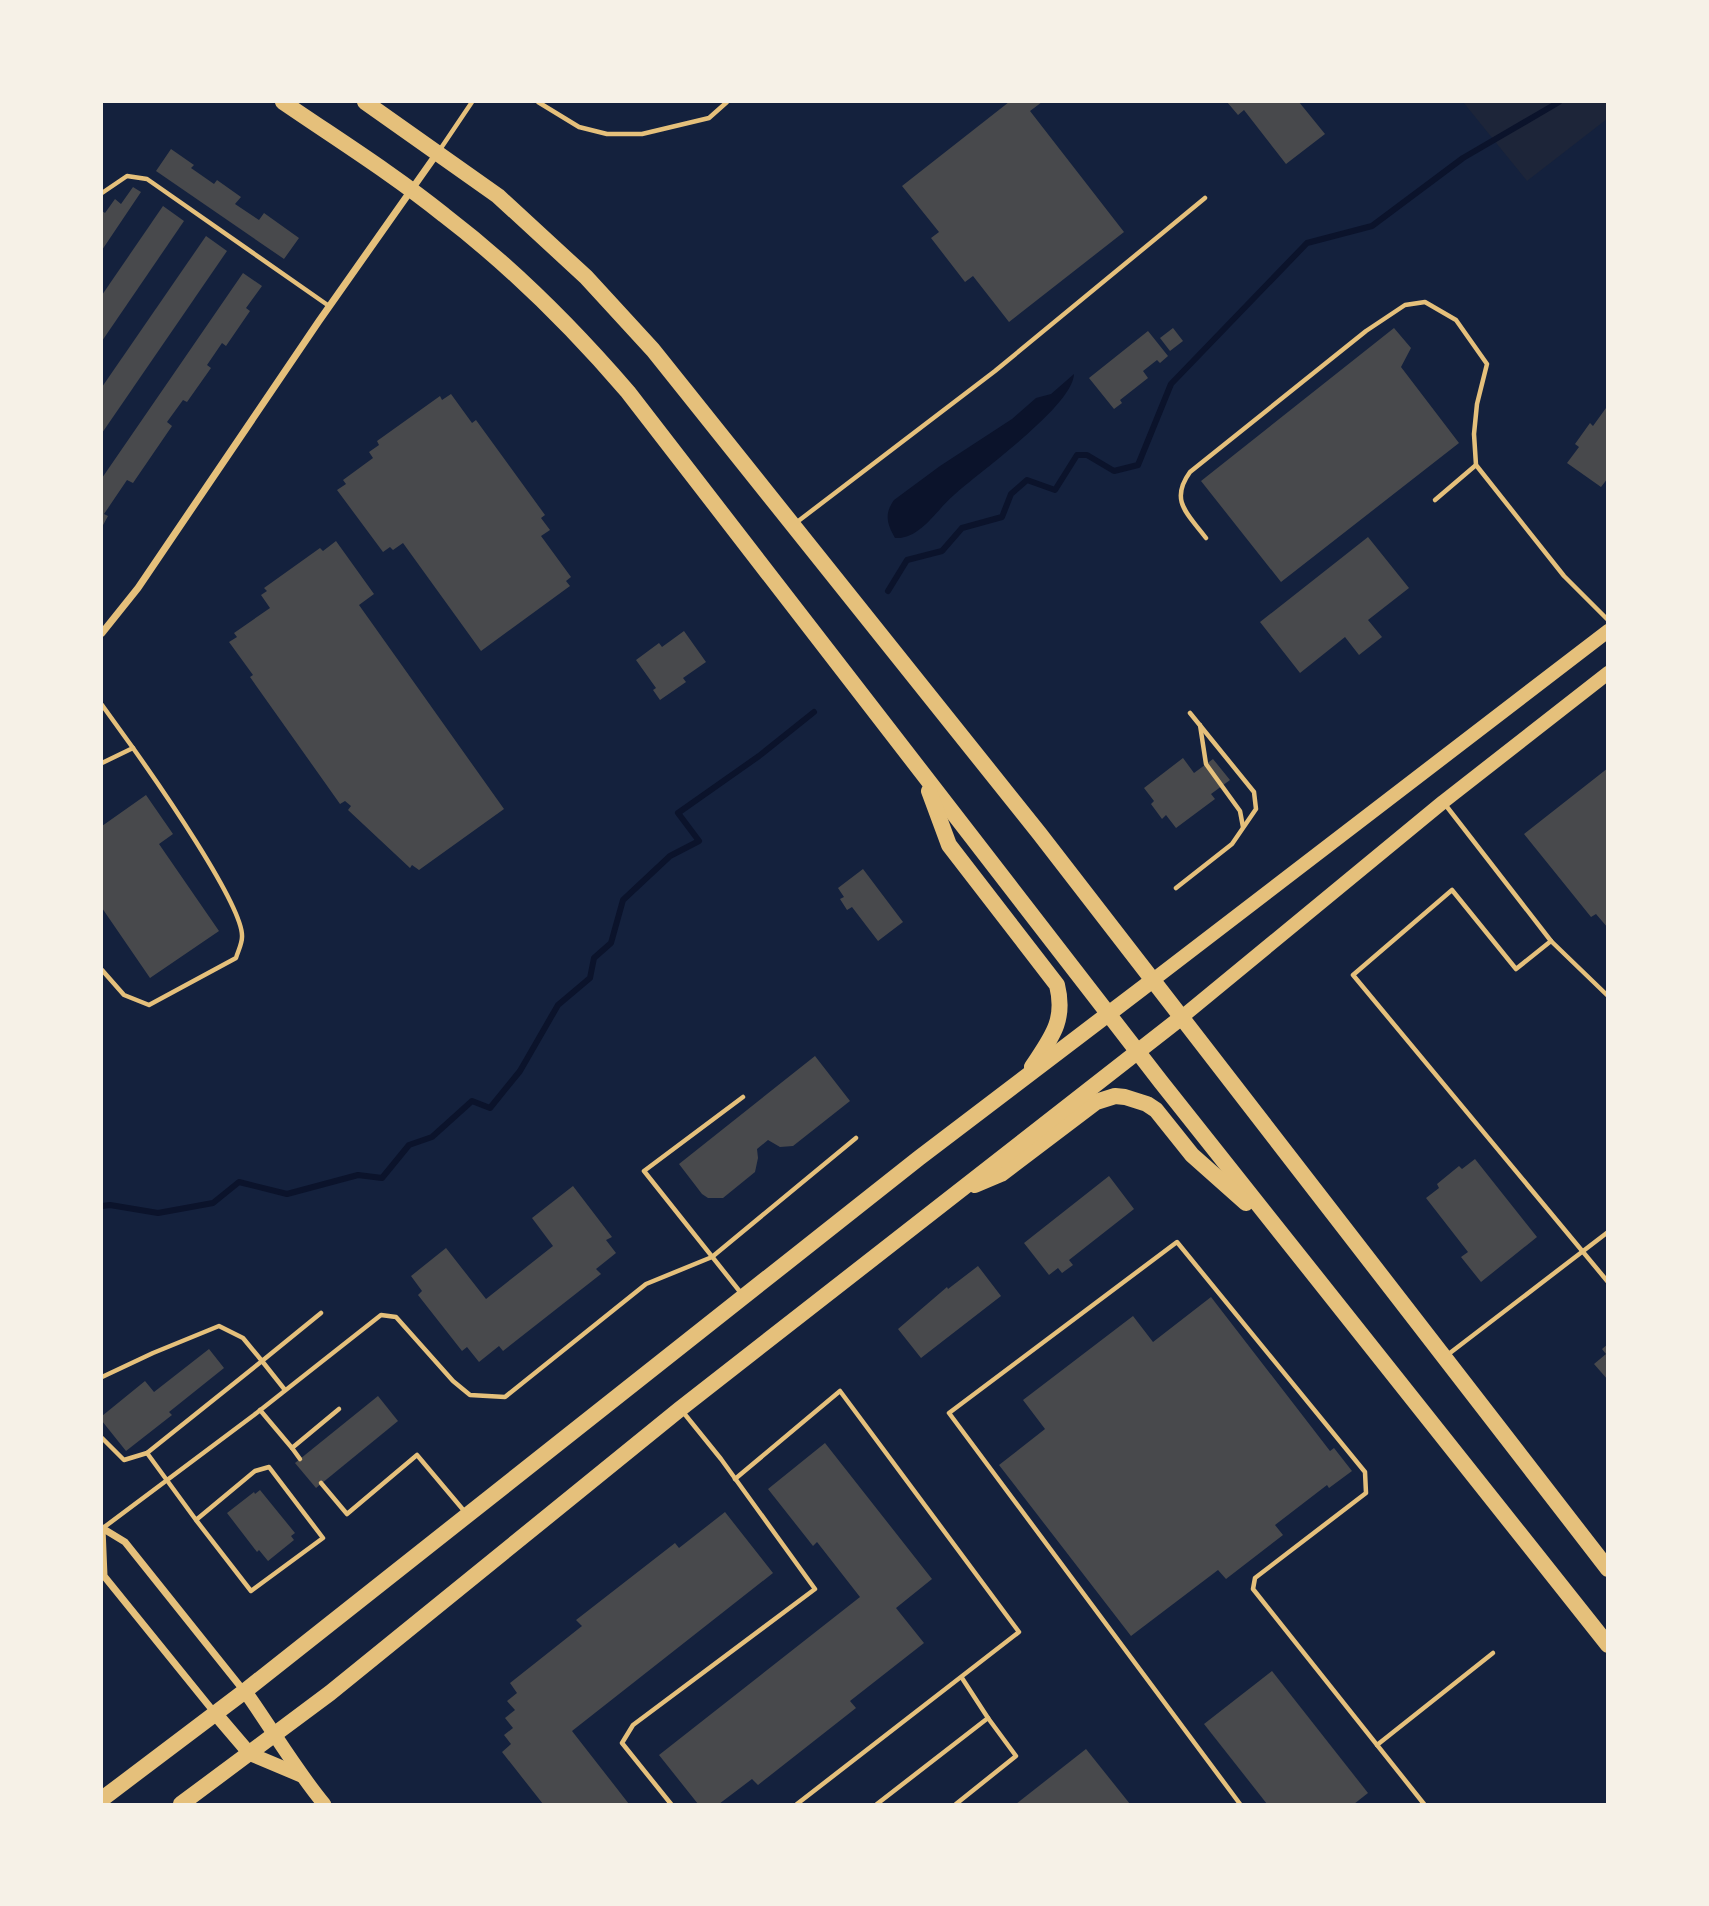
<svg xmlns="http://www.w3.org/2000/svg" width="1709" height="1906" font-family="Barlow,sans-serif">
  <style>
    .green { fill: #1d2539 }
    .water { fill: #0b132b }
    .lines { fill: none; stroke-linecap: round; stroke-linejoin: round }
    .stream { stroke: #0b132b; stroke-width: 6 }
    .building { fill: #48494c }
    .service { stroke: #e5c07b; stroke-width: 4.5 }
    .minor { stroke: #e5c07b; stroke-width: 7 }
    .secondary { stroke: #e5c07b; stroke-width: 14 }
    .primary { stroke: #e5c07b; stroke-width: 16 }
  </style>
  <rect width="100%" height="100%" fill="#14213d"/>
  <polygon class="green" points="1463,102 1607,102 1607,119 1527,181"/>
  <path class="water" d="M1074,374C1073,406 979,472 954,495C937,509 920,540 895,538C887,524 884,514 894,500L940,466L1012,419L1036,398L1051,394Z"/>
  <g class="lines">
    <g class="stream">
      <polyline points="888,591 907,560 942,551 962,528 1002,517 1011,494 1027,480 1055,490 1077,455 1087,455 1114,471 1138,465 1171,384 1307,243 1372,226 1463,158 1559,102"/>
      <polyline points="102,1206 110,1205 158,1213 213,1203 239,1182 287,1194 358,1175 382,1178 409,1145 432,1137 472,1101 490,1108 520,1071 558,1005 590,978 594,958 611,943 623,900 670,856 699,841 678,813 759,756 814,712"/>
    </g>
  </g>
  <g class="building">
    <polygon points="1009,102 1042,102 1030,111 1124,232 1009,322 973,276 965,282 931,238 939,232 902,186"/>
    <polygon points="1227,102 1299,102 1325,134 1286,164 1244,110 1238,115"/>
    <polygon points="171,149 194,165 191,168 214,184 217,180 241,197 235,204 259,220 264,213 299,238 284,259 156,171"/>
    <polygon points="133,187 141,192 102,250 102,211 105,213 115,199 121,204"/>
    <polygon points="163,206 184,221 102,341 102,295"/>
    <polygon points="206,236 227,251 102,433 102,387"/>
    <polygon points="243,273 262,286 246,308 250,311 226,346 222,343 207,365 211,368 187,402 183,400 167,422 172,426 133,483 127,480 104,514 108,516 102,527 102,478"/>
    <polygon points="1173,328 1183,341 1170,351 1160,338"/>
    <polygon points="1394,328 1411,348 1401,367 1459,443 1281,582 1201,481"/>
    <polygon points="1148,331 1168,356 1160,363 1157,360 1143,371 1148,378 1120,400 1122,403 1114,409 1089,378"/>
    <polygon points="451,394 472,423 476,420 545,515 541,518 550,530 541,536 571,577 566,581 570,586 481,651 403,543 393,550 390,547 383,552 337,490 346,484 343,480 373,458 369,452 379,445 377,441 440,396 442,400"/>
    <polygon points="1606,408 1608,478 1601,487 1567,463 1579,447 1575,444 1590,423 1593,426"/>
    <polygon points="1368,537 1409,588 1368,620 1382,637 1359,655 1345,637 1300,673 1260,622"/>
    <polygon points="336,541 374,594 359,605 504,809 419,870 412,865 410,868 348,810 351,806 345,801 340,804 250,677 253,675 229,642 237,637 234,633 270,608 261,595 267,591 264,588 320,548 323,551"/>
    <polygon points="684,631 706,662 683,678 686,682 660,700 653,690 656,688 636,660 659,643 662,647"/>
    <polygon points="1183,758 1194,773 1213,759 1230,780 1211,794 1215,799 1176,828 1166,815 1162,819 1151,804 1154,801 1144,788"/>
    <polygon points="1608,768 1608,928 1596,914 1591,917 1524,834"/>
    <polygon points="146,795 173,834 159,844 219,931 150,978 102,908 102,826"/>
    <polygon points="863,869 903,922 878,941 852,907 847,910 840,899 844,897 838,888"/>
    <polygon points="815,1056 850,1101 793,1146 780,1147 768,1140 757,1149 758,1158 755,1172 723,1198 708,1198 702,1194 679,1164"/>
    <polygon points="1475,1159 1537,1237 1481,1282 1461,1257 1468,1252 1426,1198 1439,1188 1437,1184 1459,1166 1462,1169"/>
    <polygon points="1109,1176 1134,1209 1069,1260 1073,1265 1062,1273 1058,1268 1049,1275 1024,1243"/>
    <polygon points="573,1186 612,1237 606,1240 616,1253 596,1269 601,1274 503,1351 499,1346 479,1362 467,1347 462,1351 418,1295 422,1291 411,1276 446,1248 486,1299 553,1246 532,1218"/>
    <polygon points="978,1266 1001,1296 921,1358 898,1329 947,1287 948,1289"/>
    <polygon points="1211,1297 1330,1451 1334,1448 1352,1471 1329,1488 1327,1485 1275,1525 1283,1535 1226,1579 1218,1570 1131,1636 999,1465 1045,1429 1023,1400 1133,1316 1153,1342"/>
    <polygon points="1608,1344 1608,1380 1594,1364 1606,1354 1602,1349"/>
    <polygon points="209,1349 224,1368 169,1412 172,1415 126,1451 102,1421 102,1416 145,1381 154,1392"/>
    <polygon points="378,1396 398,1421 316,1488 295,1463"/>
    <polygon points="825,1443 932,1579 896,1608 924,1643 850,1701 856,1708 758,1785 752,1779 719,1804 698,1804 659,1755 860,1597 817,1542 813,1546 768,1489"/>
    <polygon points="260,1490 295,1533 291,1536 294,1540 268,1561 259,1550 257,1552 227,1513 254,1492 255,1494"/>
    <polygon points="725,1512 773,1573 572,1731 629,1804 543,1804 502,1752 511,1744 504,1735 513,1728 505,1718 515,1710 507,1701 517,1693 510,1683 582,1626 576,1620 675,1543 679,1548"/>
    <polygon points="1272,1671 1368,1793 1354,1804 1267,1804 1204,1724"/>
    <polygon points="1086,1749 1130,1804 1016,1804"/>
  </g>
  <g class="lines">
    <g class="service">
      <polyline points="538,102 579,127 607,134 642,134 709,118 727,102"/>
      <polyline points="439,151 472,102"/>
      <polyline points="102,193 127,176 147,179 329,306"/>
      <polyline points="1435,500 1476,465"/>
      <polyline points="797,522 995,371 1205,198"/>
      <path d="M1206,538C1188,514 1169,501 1190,472L1366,331L1405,305L1425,302L1456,320L1487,364L1477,404L1474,434L1476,465L1564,576L1608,620"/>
      <polyline points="102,705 133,748 102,763"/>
      <polyline points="1200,725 1206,764 1240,811 1243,827"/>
      <polyline points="1444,803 1551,941 1608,996"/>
      <polyline points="1176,888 1232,844 1256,809 1254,792 1190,713"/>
      <polyline points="1551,941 1516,969 1452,890 1353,975 1608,1282"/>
      <path d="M102,970L124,995L149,1005L236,958C238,951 242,944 242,937C244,906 155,779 133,748"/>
      <polyline points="741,1293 644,1171 743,1097"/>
      <polyline points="1446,1356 1608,1232"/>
      <polyline points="102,1377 153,1353 219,1326 243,1338 262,1361 321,1313"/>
      <polyline points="260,1410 292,1448 339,1409"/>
      <polyline points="102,1438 124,1460 147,1453"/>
      <polyline points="292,1448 300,1459"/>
      <polyline points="735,1479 840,1391 1019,1632 797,1804"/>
      <polyline points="321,1483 347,1514 417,1455 465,1512"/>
      <polyline points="196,1520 251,1591 323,1538 269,1467 255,1471 196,1520 147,1453 262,1361 285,1390"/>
      <polyline points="103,1528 254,1415 381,1315 396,1317 453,1381 470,1395 505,1397 646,1284 712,1257 856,1138"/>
      <polyline points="1377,1745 1493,1653"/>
      <polyline points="671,1804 622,1743 633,1725 815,1589 721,1459 683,1412"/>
      <polyline points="877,1804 988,1718"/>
      <polyline points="956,1804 1016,1756 988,1718 962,1678"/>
      <polyline points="1240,1804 949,1413 1177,1242 1365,1472 1366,1493 1255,1578 1253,1589 1424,1804"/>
    </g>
    <g class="minor">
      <polyline points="102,633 138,588 319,321 438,152"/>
      <polyline points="102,1528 104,1576 214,1712"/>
      <polyline points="102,1528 125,1542 244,1691"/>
    </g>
    <g class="secondary">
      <polyline points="1153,980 1608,631"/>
      <polyline points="1182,1017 1443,802 1608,673"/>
      <path d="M245,1691C272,1729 295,1769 324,1804"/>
      <polyline points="215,1713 250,1754 300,1775"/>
    </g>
    <g class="primary">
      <path d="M283,102C337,139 393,174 444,215C512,267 572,327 628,392L1161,1082L1608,1645"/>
      <polyline points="365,102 498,196 586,277 653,350 1039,833 1608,1569"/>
      <path d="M929,791L949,845L1057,985C1066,1021 1051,1038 1032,1067"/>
      <polyline points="975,1185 1001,1174 1096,1102 1115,1096 1125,1097 1147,1104 1156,1110 1192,1155 1246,1203"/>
      <polyline points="102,1799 245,1691 919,1158 1153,980"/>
      <polyline points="181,1804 330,1693 680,1409 1182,1017"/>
    </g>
  </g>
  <rect width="1709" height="1906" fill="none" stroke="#f6f1e7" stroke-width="206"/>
</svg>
